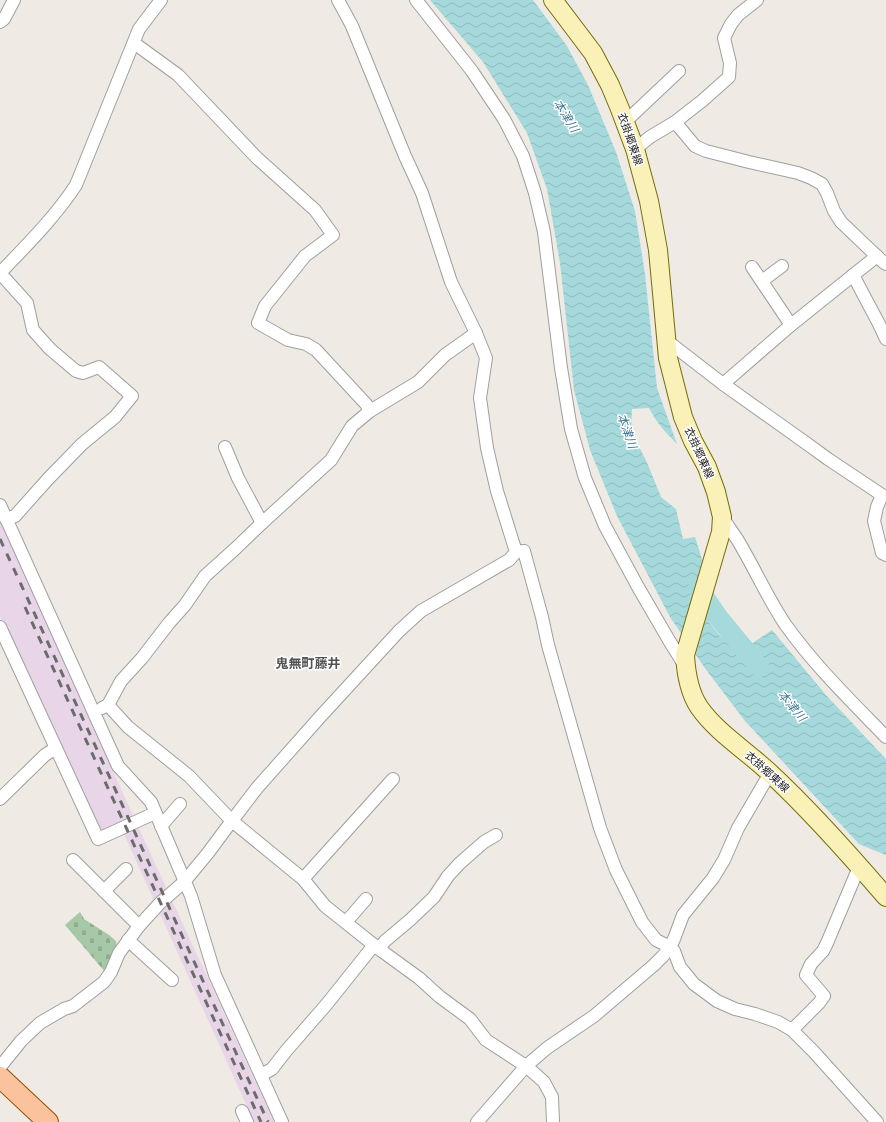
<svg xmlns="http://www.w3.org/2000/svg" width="886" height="1122" font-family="Rubik,'Noto Sans JP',sans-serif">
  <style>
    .industrial { fill: #e8d6e8 }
    .cemetery { fill: url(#cemetery-stones) }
    .water { fill: url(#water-waves) }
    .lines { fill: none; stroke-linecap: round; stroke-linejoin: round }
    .river { stroke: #a5d9dc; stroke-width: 20 }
    .minor-casing { stroke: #9f9f9f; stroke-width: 14 }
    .secondary-casing { stroke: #746d06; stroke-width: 20 }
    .primary-casing { stroke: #964c02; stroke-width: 22 }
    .minor { stroke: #fff; stroke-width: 12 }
    .secondary { stroke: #f9f1b8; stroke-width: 18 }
    .primary { stroke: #fbc39d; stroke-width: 20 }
    .rail { stroke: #6c6c6c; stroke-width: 3; stroke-dasharray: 8 8; stroke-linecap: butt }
    .labels { text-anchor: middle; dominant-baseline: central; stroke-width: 3; stroke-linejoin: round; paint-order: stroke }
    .street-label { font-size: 11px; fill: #1e1e1e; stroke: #fff }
    .water-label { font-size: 12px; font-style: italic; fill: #427a96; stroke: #fff }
    .quarter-label { font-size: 13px; font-weight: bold; fill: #515151; stroke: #fff }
  </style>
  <defs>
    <pattern id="cemetery-stones" width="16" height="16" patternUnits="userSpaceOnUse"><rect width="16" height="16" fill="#a6c8a6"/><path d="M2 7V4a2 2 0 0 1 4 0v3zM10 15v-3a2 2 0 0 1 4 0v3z" fill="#8eab8e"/></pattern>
    <pattern id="water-waves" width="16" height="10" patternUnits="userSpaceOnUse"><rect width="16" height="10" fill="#a5d9dc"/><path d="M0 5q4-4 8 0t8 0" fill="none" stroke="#8ebabc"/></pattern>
  </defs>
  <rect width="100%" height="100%" fill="#efeae4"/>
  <path class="industrial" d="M0,520L136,822L274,1122H254L119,823L103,830L95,825L0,616Z"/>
  <path class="cemetery" d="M80,912L84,919L109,935L116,941L117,947L106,973L65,925Z"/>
  <path class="water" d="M430,0H533L567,46L588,85L616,152L635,211L645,274L657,388L677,444C666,433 656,422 649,408L632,409L631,430L648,465L661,497L676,509L683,539L695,537L716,604L708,621L720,636L738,648L751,644L772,630L826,695L886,759V855L859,844L745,721L707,671L670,617L617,516L590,450L574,390L560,263L547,189L527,133L483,62Z"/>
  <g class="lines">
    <path class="river" d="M698,588L718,617L759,667"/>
    <defs>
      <g id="minor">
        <path d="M416,0L472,71L504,119L523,156L535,193L544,232L561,368L571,429L585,478L605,526L638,587L670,642L685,666"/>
        <path d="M0,22L4,19L14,0"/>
        <path d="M134,43L178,75L257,158L315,210L333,235L305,256L265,306L258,323L288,340L306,344L316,350L366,404L370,411"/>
        <path d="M625,122L679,71"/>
        <path d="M675,122L695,146L706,151L749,162L798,173L811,178L822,184L827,193L834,211L841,222L883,262L886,264"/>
        <path d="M635,149L650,137L675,122L702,101L729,77L730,63L724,38L731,24L738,15L757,0"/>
        <path d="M752,267L791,325"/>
        <path d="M853,275L879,324L886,339"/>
        <path d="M762,281L782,266"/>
        <path d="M666,340L723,384L806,443L828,459L882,495L877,507L874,521L882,553L886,555"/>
        <path d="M723,384L791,325L877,256"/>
        <path d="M225,447L238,478L262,523"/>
        <path d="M0,505L118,766L151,802L191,896L215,975L282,1122"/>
        <path d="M722,517C727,524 732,532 737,539C754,567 767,597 785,624C814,665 851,701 886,737"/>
        <path d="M6,519L15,516L48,479L82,444L115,417L132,396L99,367L83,373L76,371L50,349L33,330L27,303L0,273C27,245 55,217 76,185L139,29L161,0"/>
        <path d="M516,552L524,551L542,617L548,645L600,828L616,870L642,922L656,940L670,947L674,951L680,967L694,984L717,1001L735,1009L755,1014L778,1022L792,1030L814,1052L877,1122"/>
        <path d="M0,627L98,839L155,813"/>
        <path d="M108,705L128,727L189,776L232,821L303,879L325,906L379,949L419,978L440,997L470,1019L486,1040L526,1066L544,1082L552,1097L553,1122"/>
        <path d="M102,708L108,705L121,681L142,658L169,623L185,605L205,576L236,548L262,523L331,460L352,426L370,411L418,382L445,355L476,333"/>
        <path d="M0,799L45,755L56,748"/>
        <path d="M161,826L180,804"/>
        <path d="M73,860L139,926"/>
        <path d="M303,879L393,779"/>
        <path d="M104,891L126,869"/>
        <path d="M346,922L366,899"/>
        <path d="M128,940L172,980"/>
        <path d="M379,949L385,941L410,920L434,897L448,876L460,863L484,842L496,835"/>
        <path d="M792,1030L819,1003L824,996L806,975L811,964L823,951L827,943L859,867"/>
        <path d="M0,1067L21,1041L40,1023L64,1009L73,1006L104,982L111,972L119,953L139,926L160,903L184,882L208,853L228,826L257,788L320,717L399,631L421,611L509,560L516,552L497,491L487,448L480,398L486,358L476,333L451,282L422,193L405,156L352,26L338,0"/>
        <path d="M261,1075L272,1069L286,1051L326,1005L374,945"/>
        <path d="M242,1111L247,1122"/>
        <path d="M477,1122L526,1066L547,1048L594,1016L654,965L663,956L670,947L674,939L683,915L713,878L724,860L738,828L770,773"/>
      </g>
      <path id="secondary" d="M553,0L593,53L610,85L620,109L635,149L649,201L658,250L668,358L683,417L693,441L707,467L716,492L722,517L721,532L685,655C686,673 689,692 699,707C717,733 747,751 770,773C811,811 849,854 886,897"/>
      <path id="primary" d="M0,1077L48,1122"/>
    </defs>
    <use href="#minor" class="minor-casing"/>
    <use href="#secondary" class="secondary-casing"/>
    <use href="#primary" class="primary-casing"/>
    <use href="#minor" class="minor"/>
    <use href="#secondary" class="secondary"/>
    <use href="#primary" class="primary"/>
    <g class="rail">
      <path d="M0,539C90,733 178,928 268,1122"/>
      <path d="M25,607L261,1122"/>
    </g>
  </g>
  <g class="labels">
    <g class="street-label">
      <text transform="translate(630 139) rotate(71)">衣掛郷東線</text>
      <text transform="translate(699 453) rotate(66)">衣掛郷東線</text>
      <text transform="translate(767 772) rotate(42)">衣掛郷東線</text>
    </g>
    <g class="water-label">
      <text transform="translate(566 116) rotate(58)">本津川</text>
      <text transform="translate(627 431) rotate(71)">本津川</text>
      <text transform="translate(792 706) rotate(50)">本津川</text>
    </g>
    <g class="quarter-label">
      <text x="308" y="663">鬼無町藤井</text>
    </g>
  </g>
</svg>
